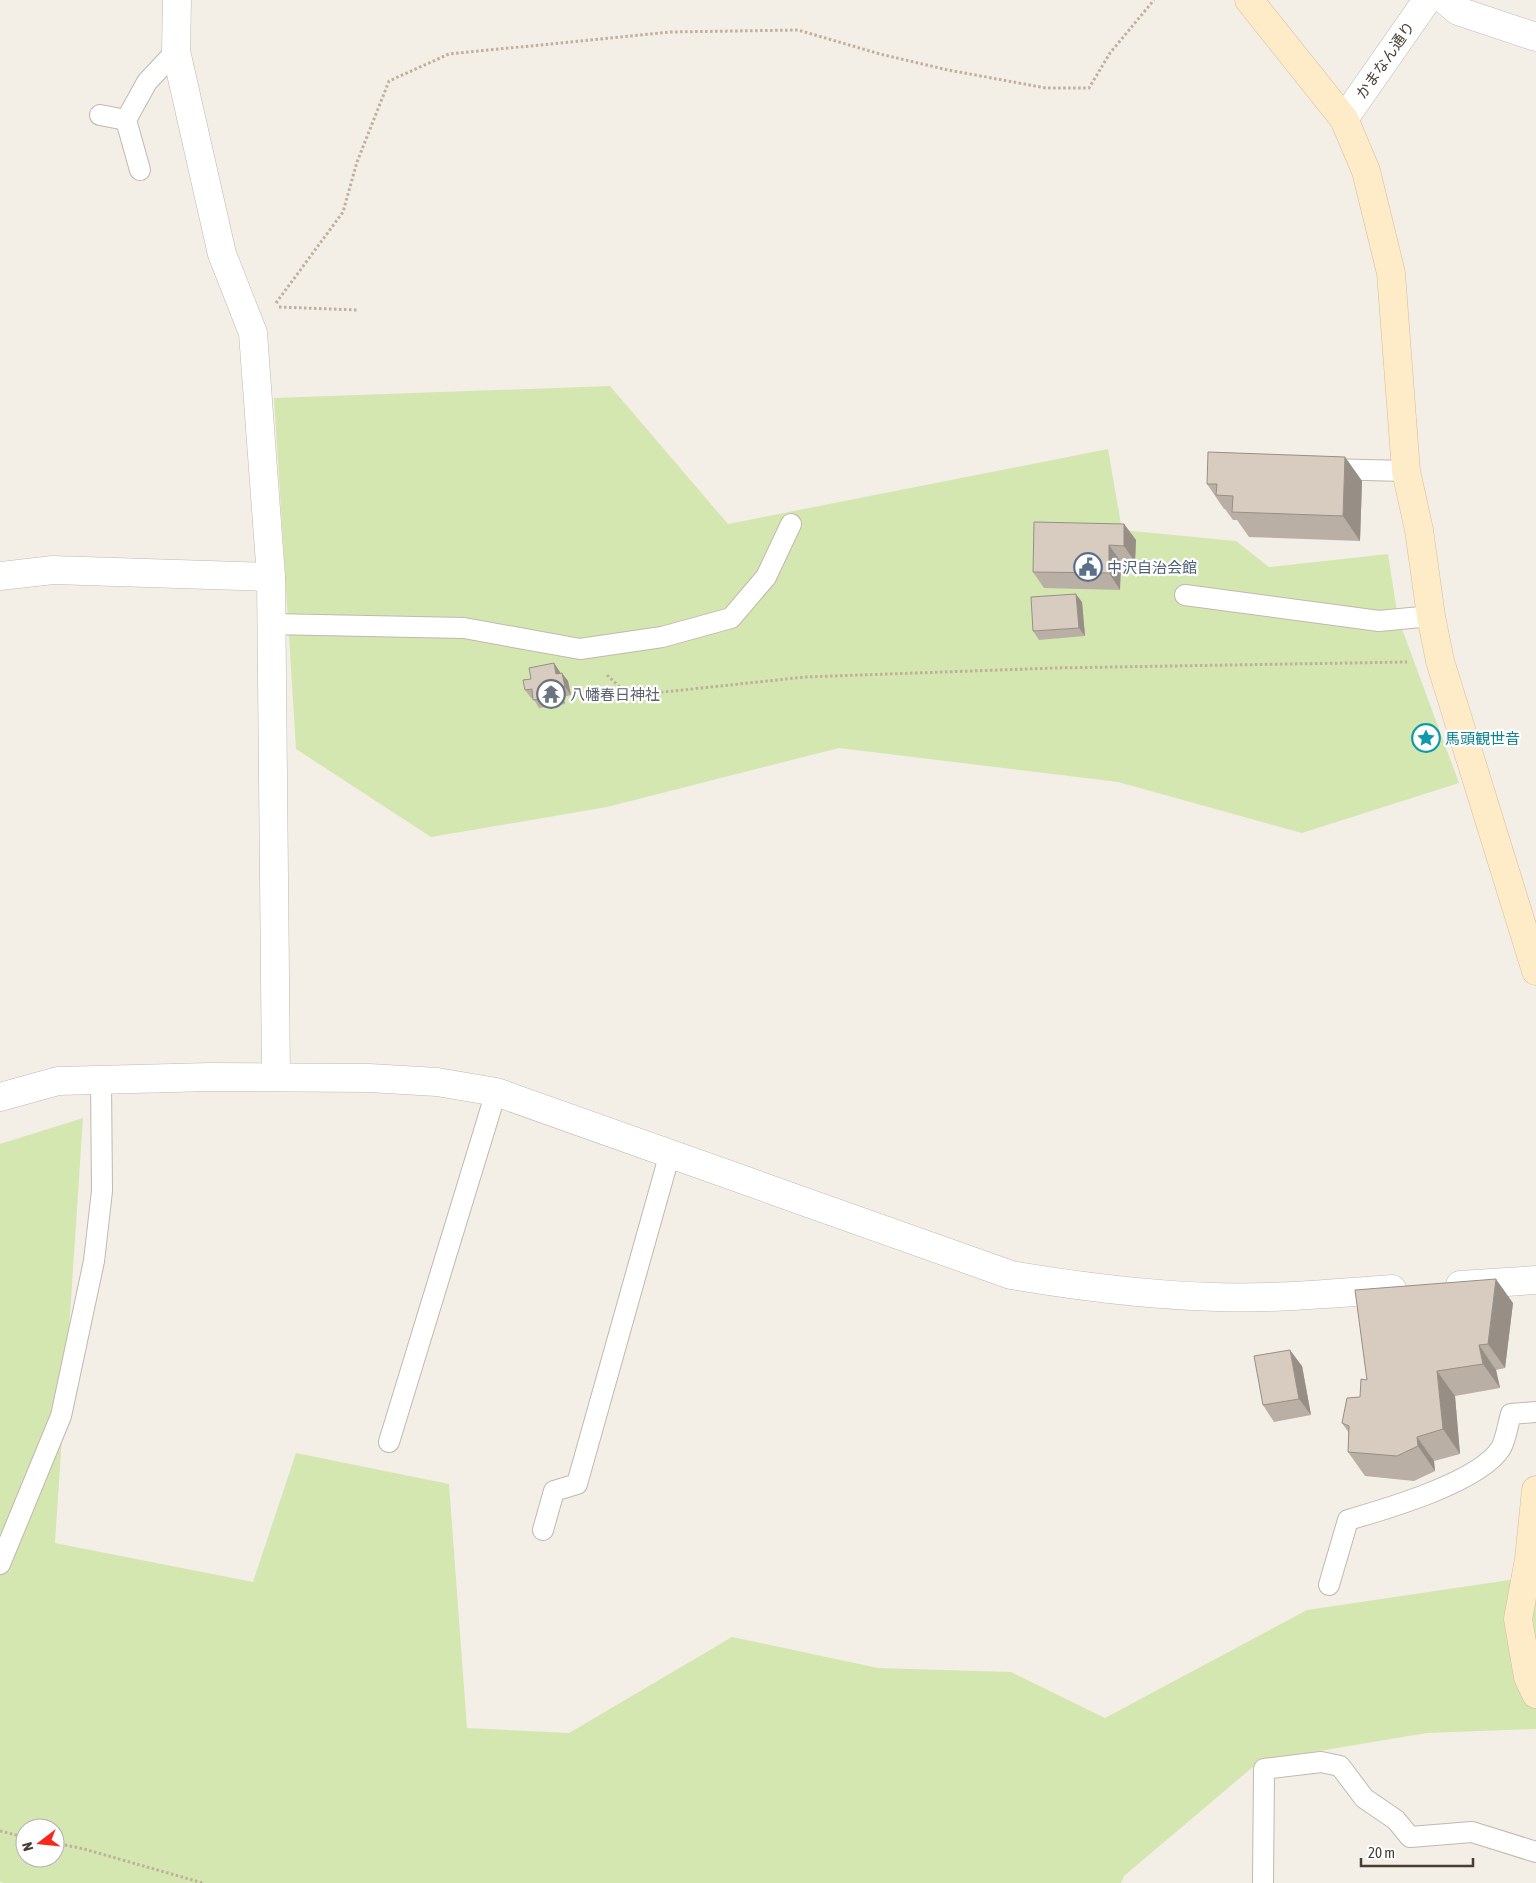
<svg xmlns="http://www.w3.org/2000/svg" width="1536" height="1883" font-family="'Asap Condensed','Noto Sans JP',sans-serif">
  <style>
    .green { fill: #d4e7b1; fill-rule: evenodd }
    .lines { fill: none; stroke-linecap: round; stroke-linejoin: round }
    .lane-casing { stroke: #c2b8ad; stroke-width: 22 }
    .street-casing { stroke: #c2b8ad; stroke-width: 29 }
    .secondary-casing { stroke: #d3be98; stroke-width: 29 }
    .path { stroke: #c0b09b; stroke-width: 3; stroke-dasharray: 2.5 2.5; stroke-linecap: butt }
    .lane { stroke: #fff; stroke-width: 20 }
    .street { stroke: #fff; stroke-width: 28 }
    .secondary { stroke: #feebc7; stroke-width: 28 }
    .wall { fill: #baafa5 }
    .shaded-wall { fill: #978f86 }
    .building { fill: #d8ccc0; stroke: #978f86 }
    .labels { text-anchor: middle; dominant-baseline: central; stroke-width: 4.5; stroke-linejoin: round; paint-order: stroke }
    .street-label { font-size: 15px; fill: #473f36; stroke: #fff }
    .service-label { font-size: 15px; fill: #4e5e75; stroke: #fff; text-anchor: start }
    .worship-label { font-size: 15px; fill: #5b616d; stroke: #fff; text-anchor: start }
    .culture-label { font-size: 15px; fill: #0d838f; stroke: #fff; text-anchor: start }
  </style>
  <rect width="100%" height="100%" fill="#f3efe7"/>
  <g class="green">
    <path d="M610,386L728,524L1108,449L1122,530L1236,541L1269,567L1388,554L1398,618L1459,783L1302,833L1118,782L839,748L607,807L431,837L296,749L274,398Z"/>
    <path d="M83,1118L55,1543L253,1582L296,1453L449,1484L467,1728L569,1733L732,1637L878,1668L1011,1672L1105,1718L1307,1610L1536,1576V1729L1427,1733L1260,1761L1124,1876L1121,1883H3L0,1882V1144ZM25,1828H55V1858H25Z"/>
  </g>
  <g class="lines">
    <defs>
      <g id="lane">
        <path d="M100,115L126,120"/>
        <path d="M140,170L126,120L147,82L176,51"/>
        <path d="M1326,469L1406,471"/>
        <path d="M1185,595L1379,621L1431,616"/>
        <path d="M271,624L464,628L580,649L662,637L731,618L766,577L791,524"/>
        <path d="M389,1442L496,1092"/>
        <path d="M543,1530L554,1491L577,1484L670,1153"/>
        <path d="M0,1564L61,1416L94,1261L102,1191L101,1080"/>
        <path d="M1329,1585L1348,1520C1386,1509 1480,1482 1501,1448C1506,1439 1508,1424 1511,1414L1536,1412"/>
        <path d="M1263,1883L1264,1769L1321,1762L1340,1766L1364,1798L1396,1820L1410,1837L1472,1832L1536,1852"/>
      </g>
      <g id="street">
        <path d="M177,0L176,51L222,254L253,333L271,577L276,1077"/>
        <path d="M1445,0L1458,11L1536,37"/>
        <path d="M1344,119L1427,0"/>
        <path d="M0,576L53,570L271,577"/>
        <path d="M0,1097L58,1081L210,1077L369,1078L437,1082L496,1092L1011,1275C1094,1289 1182,1300 1267,1297C1309,1296 1351,1292 1392,1289"/>
        <path d="M1460,1285L1536,1280"/>
      </g>
      <g id="secondary">
        <path d="M1249,0L1344,119L1366,171L1391,273L1406,471L1419,530L1431,616L1440,661L1536,971"/>
        <path d="M1536,1490L1529,1559L1518,1619L1528,1677L1536,1694"/>
      </g>
    </defs>
    <use href="#lane" class="lane-casing"/>
    <use href="#street" class="street-casing"/>
    <use href="#secondary" class="secondary-casing"/>
    <g class="path">
      <path d="M276,303L343,212L357,162L389,81L449,54L671,32L798,30L880,54L948,70L1046,88H1089L1110,53L1154,0"/>
      <path d="M279,307L357,310"/>
      <path d="M607,675L626,693"/>
      <path d="M591,692L645,694L805,677L1054,668L1407,662"/>
      <path d="M0,1831L25,1837"/>
      <path d="M55,1843L84,1849L203,1883"/>
    </g>
    <use href="#lane" class="lane"/>
    <use href="#street" class="street"/>
    <use href="#secondary" class="secondary"/>
  </g>
  <g class="wall">
    <path d="M1345,457L1362,481L1360,541L1249,537L1237,520H1233L1225,509H1224L1207,484Z"/>
    <path d="M1124,524L1136,540L1135,562H1121L1120,590L1044,588L1033,572Z"/>
    <path d="M1082,602L1085,636L1039,640L1033,631Z"/>
    <path d="M554,663L560,673L568,681L571,695L563,697L565,704L539,708L533,698H531L525,690L531,679Z"/>
    <path d="M1513,1303L1505,1368L1496,1370L1500,1388L1455,1396L1460,1454L1434,1461L1435,1471L1414,1481L1365,1476L1348,1452L1349,1433L1342,1423L1360,1397L1367,1380Z"/>
    <path d="M1302,1366L1311,1415L1274,1422L1263,1405Z"/>
  </g>
  <g class="shaded-wall">
    <path d="M1345,457L1362,481L1360,541L1343,516Z"/>
    <path d="M1124,524L1136,540L1135,562L1124,546Z"/>
    <path d="M1109,545L1121,562L1120,590L1109,573Z"/>
    <path d="M1076,594L1082,602L1085,636L1079,628Z"/>
    <path d="M554,663L560,672L562,683L556,674Z"/>
    <path d="M562,673L568,681L571,695L565,687Z"/>
    <path d="M557,689L563,697L565,704L559,696Z"/>
    <path d="M1496,1279L1513,1303L1505,1368L1488,1344Z"/>
    <path d="M1479,1345L1496,1370L1500,1388L1483,1364Z"/>
    <path d="M1290,1350L1302,1366L1311,1415L1299,1399Z"/>
    <path d="M1437,1371L1455,1396L1460,1454L1443,1429Z"/>
    <path d="M1417,1437L1434,1461L1435,1471L1418,1446Z"/>
  </g>
  <g class="building">
    <path d="M1208,452L1345,457L1343,516L1232,512L1233,496L1216,495L1217,484H1207Z"/>
    <path d="M1034,522L1124,524V546L1109,545V573L1033,572Z"/>
    <path d="M1076,594L1079,628L1033,631L1031,597Z"/>
    <path d="M554,663L556,674L562,673L565,687L557,689L559,696L533,700L532,689L525,690L523,680L531,679L529,668Z"/>
    <path d="M1496,1279L1488,1344L1479,1345L1483,1364L1437,1371L1443,1429L1417,1437L1418,1446L1397,1456L1348,1452L1349,1426L1342,1423L1347,1398L1360,1397L1361,1379L1367,1380L1355,1290Z"/>
    <path d="M1290,1350L1299,1399L1263,1405L1254,1356Z"/>
  </g>
  <defs>
    <symbol id="civic-ring" viewBox="-11 -11 22 22"><circle r="9.5" fill="#fff" stroke="#5c6f8a" stroke-width="1.5"/><path d="M-.6-6.5H3V-4.5H.6V-3L4-1V1h2V6H-6V1h2V-1L-.6-3ZM-1.2 2.5V6h2.4V2.5Z" fill="#5c6f8a"/></symbol>
    <symbol id="temple-ring" viewBox="-11 -11 22 22"><circle r="9.5" fill="#fff" stroke="#6b7280" stroke-width="1.5"/><path d="M0-6L5-2H3V0L6.5 2.5H4V6H1.5V3h-3V6H-4V2.5H-6.5L-3 0V-2H-5Z" fill="#6b7280"/></symbol>
    <symbol id="sight-ring" viewBox="-11 -11 22 22"><circle r="9.5" fill="#fff" stroke="#0f9aa8" stroke-width="1.5"/><path d="M0-6L1.8-2.2L6-1.7L2.9 1.2L3.7 5.4L0 3.3L-3.7 5.4L-2.9 1.2L-6-1.7L-1.8-2.2Z" fill="#0f9aa8"/></symbol>
  </defs>
  <g fill-rule="evenodd">
    <use href="#civic-ring" x="1072" y="551" width="32" height="32"/>
    <use href="#temple-ring" x="535" y="678" width="32" height="32"/>
    <use href="#sight-ring" x="1410" y="722" width="32" height="32"/>
  </g>
  <g class="labels">
    <g class="street-label">
      <text transform="translate(1385 60) rotate(-55)">かまなん通り</text>
    </g>
    <g class="service-label">
      <text x="1107" y="567">中沢自治会館</text>
    </g>
    <g class="worship-label">
      <text x="570" y="694">八幡春日神社</text>
    </g>
    <g class="culture-label">
      <text x="1445" y="738">馬頭観世音</text>
    </g>
  </g>
  <g transform="translate(40 1843) rotate(254)"><circle r="24" fill="#ffffff" stroke="#b5b2af"/>
  <path d="M0-4L9 19L0 12L-9 19Z" fill="#f7271b"/>
  <text y="-8" font-size="14" font-weight="bold" text-anchor="middle" fill="#473f36">N</text>
  </g>
  <path d="M1361 1858v8h112v-8" fill="none" stroke="#473f36" stroke-width="2.5"/>
  <text x="1368" y="1858" font-size="15" fill="#473f36" stroke="#ffffff" stroke-width="4" paint-order="stroke">20 m</text>
</svg>
